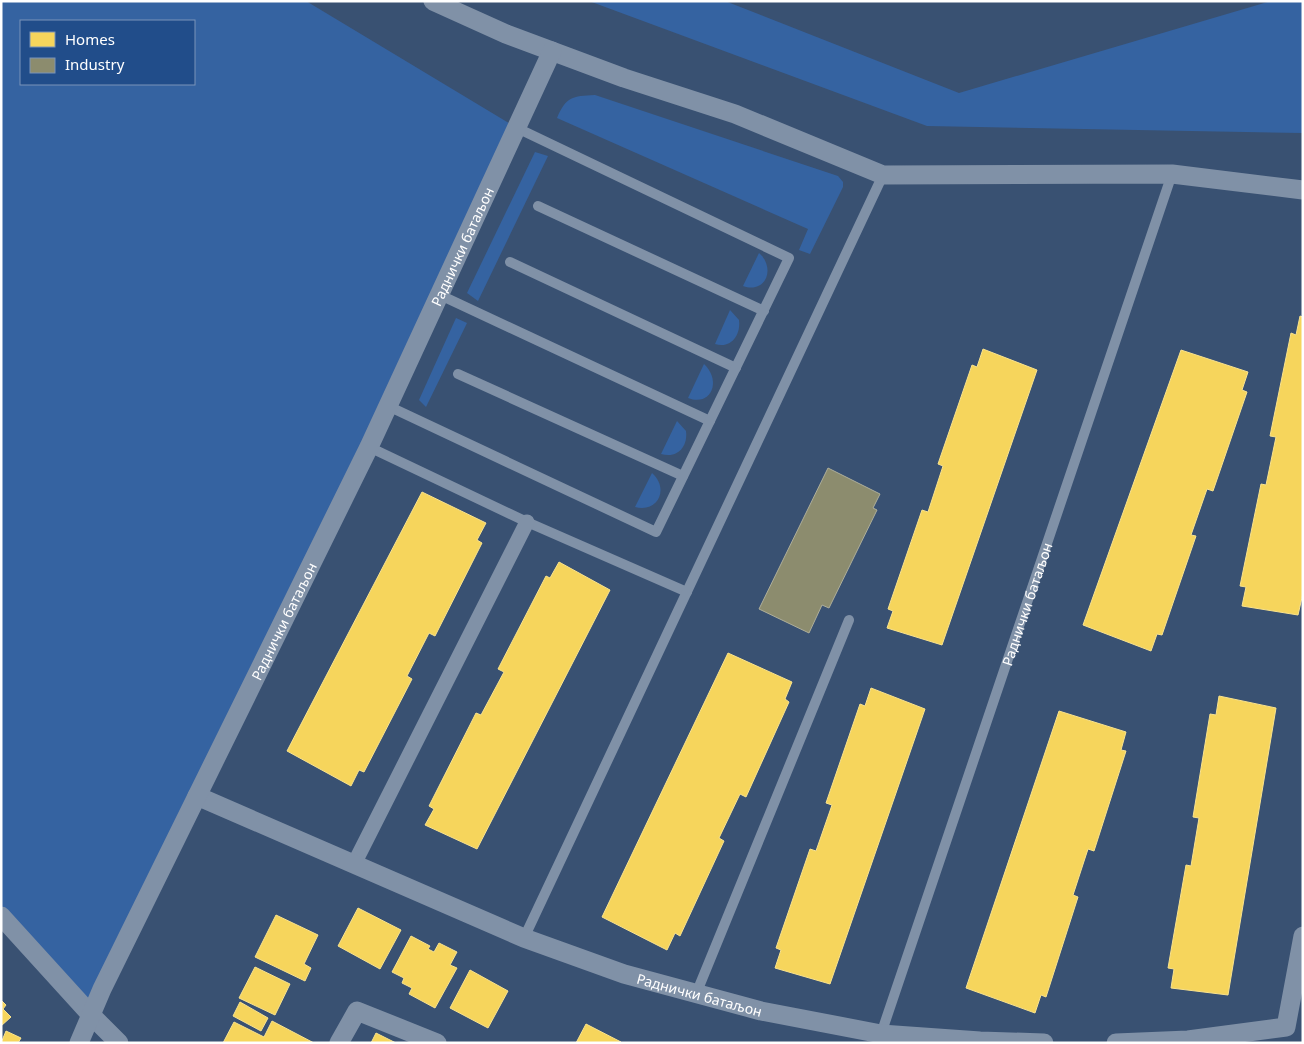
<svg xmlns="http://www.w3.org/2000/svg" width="1304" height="1044" font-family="'Noto Sans',sans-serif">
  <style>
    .green { fill: #3563a1; fill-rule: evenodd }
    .homes { fill: #f6d55c; stroke: #f9e28d }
    .industry { fill: #8c8c6e; stroke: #aeae9a }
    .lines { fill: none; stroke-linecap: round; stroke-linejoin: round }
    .service { stroke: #8091a7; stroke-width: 10 }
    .pedestrian { stroke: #8091a7; stroke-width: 15 }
    .minor { stroke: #8091a7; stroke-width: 19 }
    .labels { text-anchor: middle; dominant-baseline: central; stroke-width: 5; stroke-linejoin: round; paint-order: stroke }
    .street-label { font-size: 14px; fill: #fff; stroke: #214d8a }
  </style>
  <rect width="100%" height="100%" fill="#395172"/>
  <g class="green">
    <path d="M1,1H306L517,128L91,1015L1,914ZM21,21H194V84H21Z"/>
    <path d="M589,1H725L959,93L1271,1H1303V133L927,126Z"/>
    <path d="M595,95L838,176L843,182V187L810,254L799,250L808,229L557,118C566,97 572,96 595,95Z"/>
    <path d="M535,152L548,156L478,301L467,293Z"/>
    <path d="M759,253C776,268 766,294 743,286Z"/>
    <path d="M730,310L739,320C741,335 731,349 715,344Z"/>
    <path d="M456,318L467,323L426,407L419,400Z"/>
    <path d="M704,364C722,381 711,407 688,398Z"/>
    <path d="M677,421L686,431C688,446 678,459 661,454Z"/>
    <path d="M652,473C669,488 659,513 635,507Z"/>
  </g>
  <g class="homes">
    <path d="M1300,316L1303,317V593L1298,615L1242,606L1246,587L1240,586L1261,484L1266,485L1276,437L1270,436L1291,333L1296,335Z"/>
    <path d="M983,349L1037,370L942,645L887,628L893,611L888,609L922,510L928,512L943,466L938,464L972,365L977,367Z"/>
    <path d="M1181,350L1248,372L1242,390L1247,392L1213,491L1207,489L1191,535L1196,536L1162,635L1157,634L1151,651L1083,625Z"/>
    <path d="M422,492L486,523L477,540L482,543L435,636L429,633L407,676L412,679L364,772L359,770L351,786L287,751Z"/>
    <path d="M559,562L610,590L477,849L425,825L434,809L429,806L476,713L481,715L504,672L498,669L546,576L550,578Z"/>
    <path d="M728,653L792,682L785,699L789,702L746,797L740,794L719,838L724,841L680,936L675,933L667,950L602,917Z"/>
    <path d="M871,688L925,709L830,984L775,968L781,950L776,948L810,849L816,851L832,805L826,803L860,704L865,706Z"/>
    <path d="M1219,696L1276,708L1228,995L1171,988L1174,969L1168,968L1186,865L1191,866L1199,818L1193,817L1210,714L1216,715Z"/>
    <path d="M1059,711L1126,732L1121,750L1126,751L1094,851L1088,849L1073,895L1078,897L1046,997L1041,995L1035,1013L966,988Z"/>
    <path d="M358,908L401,930L380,969L338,946Z"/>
    <path d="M276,915L318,935L304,964L311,968L305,981L255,957Z"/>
    <path d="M411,936L430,946L428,949L434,952L439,943L457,952L450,965L457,968L435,1008L409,994L412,988L402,983L404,978L392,972Z"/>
    <path d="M255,967L290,984L275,1015L239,998Z"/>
    <path d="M470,970L508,991L488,1028L450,1008Z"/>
    <path d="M1,1000L6,1005L3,1009L11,1017L1,1026Z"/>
    <path d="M240,1002L268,1018L261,1031L233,1016Z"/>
    <path d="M272,1021L314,1043H223L234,1022L264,1037Z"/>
    <path d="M586,1024L621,1042V1043H576Z"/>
    <path d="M6,1031L21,1038L18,1043H1Z"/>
    <path d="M376,1033L396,1043H371Z"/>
  </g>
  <path class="industry" d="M828,468L880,494L873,508L877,510L829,608L822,605L809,633L759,609Z"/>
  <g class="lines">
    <g class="service">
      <path d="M538,206L764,311"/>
      <path d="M510,262L736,368"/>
      <path d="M440,295L710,421"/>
      <path d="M458,374L683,476"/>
      <path d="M388,406L656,532L789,258L517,128"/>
      <path d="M369,447L527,522L687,592"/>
      <path d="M524,938L883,175"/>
      <path d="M696,994L849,620"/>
      <path id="s1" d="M881,1034L1172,174"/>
    </g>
    <path class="pedestrian" d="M354,864L527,522"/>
    <g class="minor">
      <path d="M433,1L506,34L624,78L735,114L883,175L1172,174L1303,190"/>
      <path id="s2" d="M197,796L524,938L624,974L761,1011L881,1034L980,1041L1044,1043"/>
      <path d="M1,916L91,1015L119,1043"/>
      <path id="s3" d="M79,1043L102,989L369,447L552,51"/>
      <path d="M339,1043L357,1011L437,1043"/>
      <path d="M1116,1043L1188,1040L1286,1027L1303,936"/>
    </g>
  </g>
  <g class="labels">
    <g class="street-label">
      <text stroke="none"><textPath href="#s3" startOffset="884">Раднички батаљон</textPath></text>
      <text stroke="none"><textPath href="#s1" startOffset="454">Раднички батаљон</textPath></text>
      <text stroke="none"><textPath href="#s3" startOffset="469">Раднички батаљон</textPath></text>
      <text stroke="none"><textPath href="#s2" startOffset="541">Раднички батаљон</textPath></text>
    </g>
  </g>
  <rect width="1304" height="1044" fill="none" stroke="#ffffff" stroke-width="5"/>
  <rect x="20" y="20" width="175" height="65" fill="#214d8a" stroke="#7a94b9"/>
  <rect x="30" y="32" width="25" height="15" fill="#f6d55c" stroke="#7a94b9"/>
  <text x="65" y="45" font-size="15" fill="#ffffff">Homes</text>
  <rect x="30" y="58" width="25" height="15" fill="#8c8c6e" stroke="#7a94b9"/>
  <text x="65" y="70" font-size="15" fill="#ffffff">Industry</text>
</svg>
